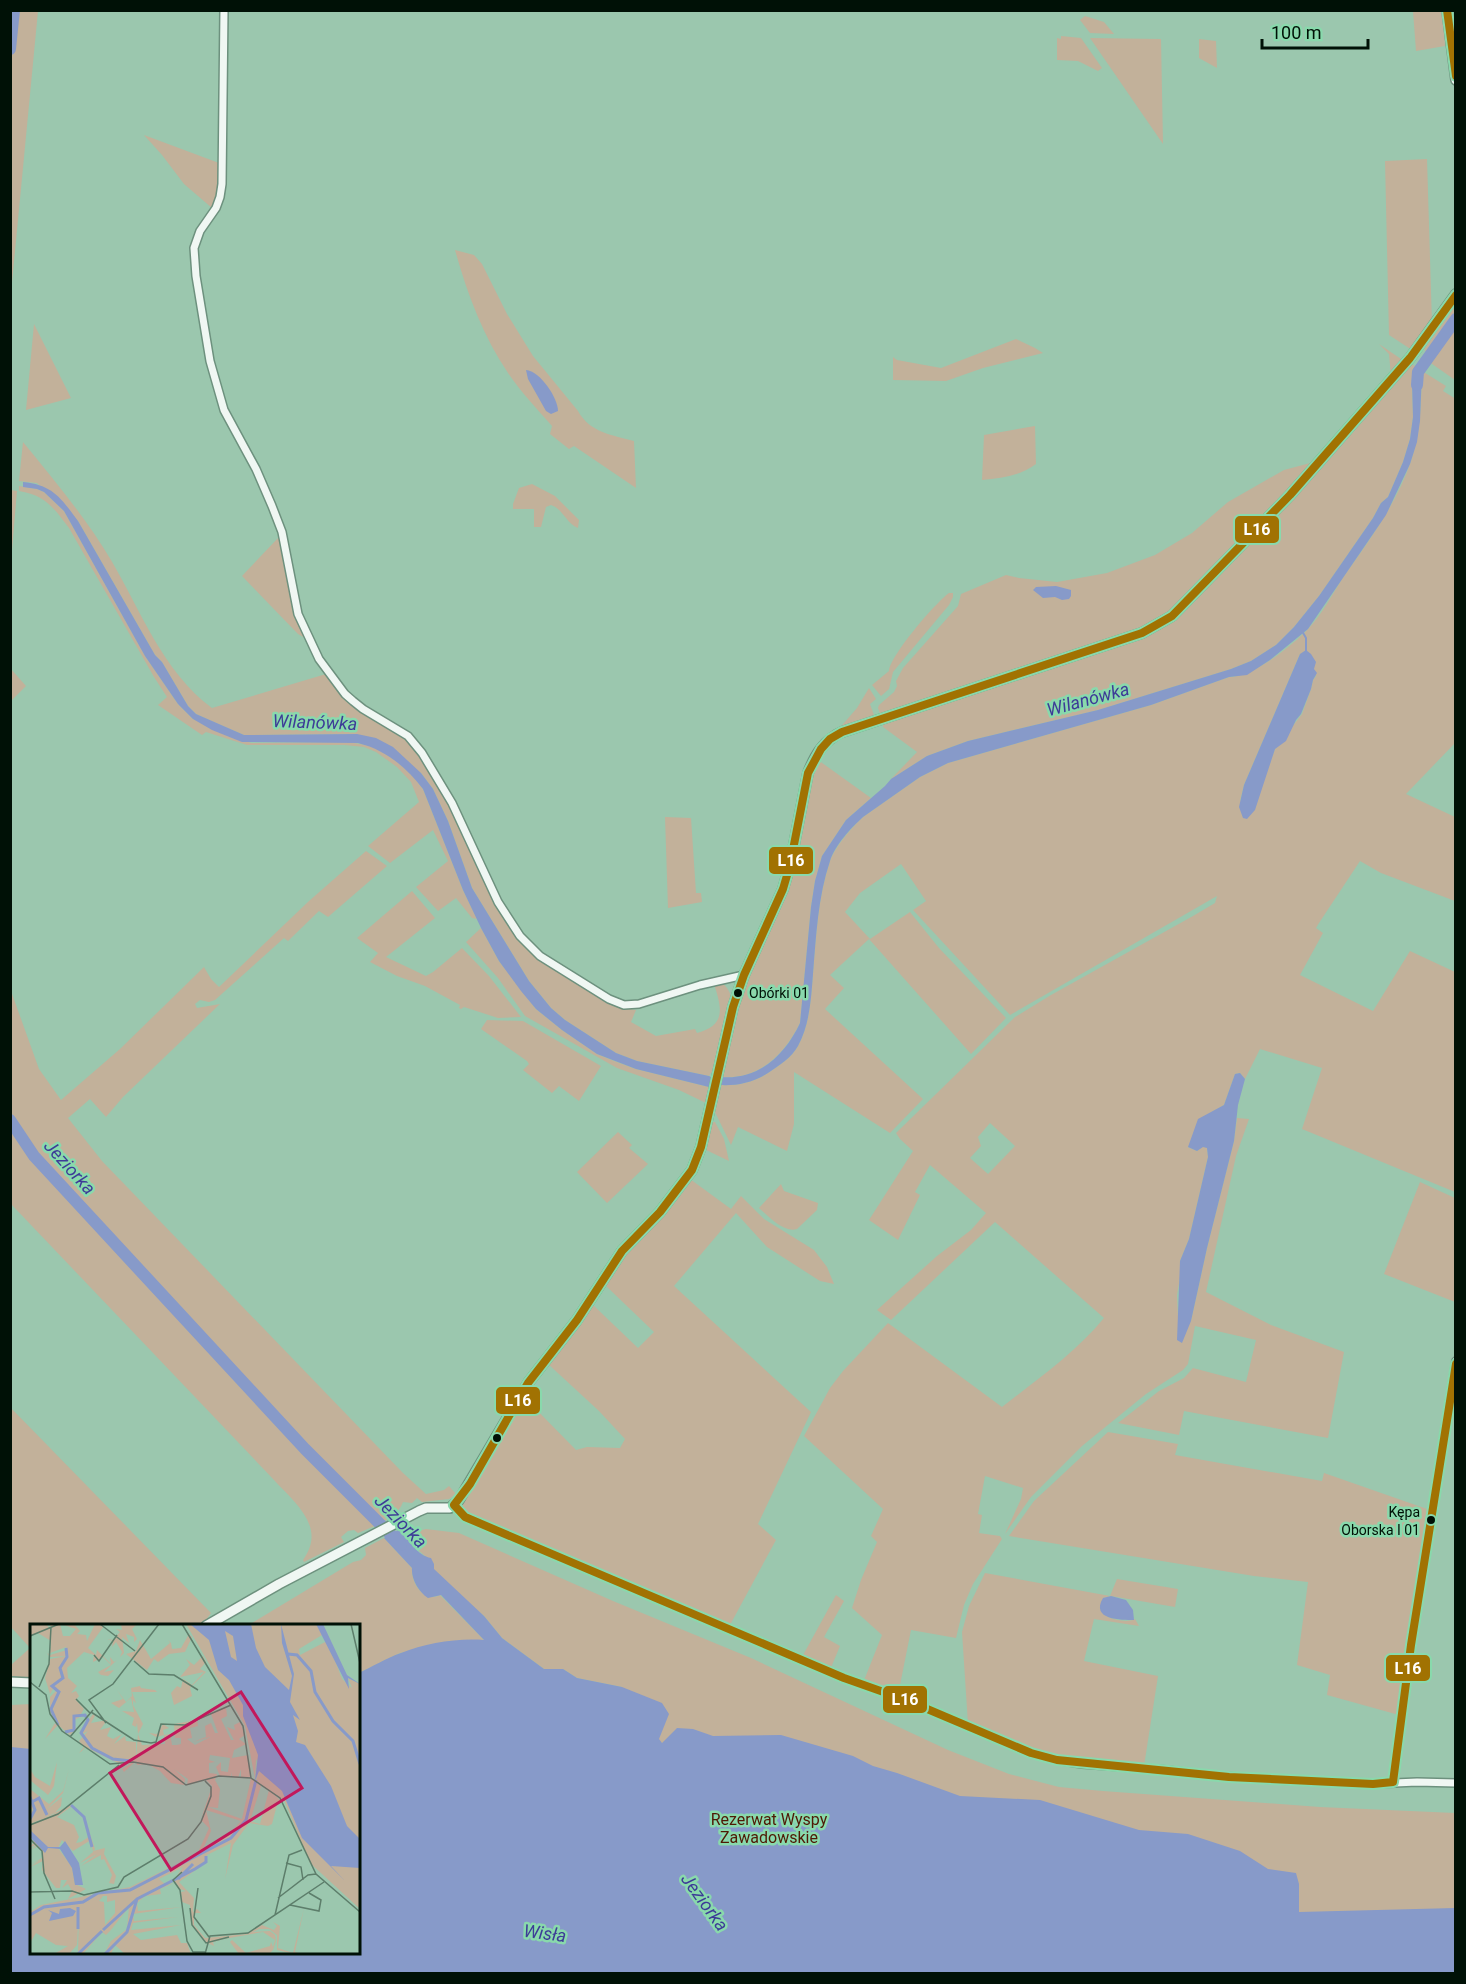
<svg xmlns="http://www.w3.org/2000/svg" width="1466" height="1984" font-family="Roboto,sans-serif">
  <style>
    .green { fill: #c2b19a; fill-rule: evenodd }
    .water { fill: #879ac9 }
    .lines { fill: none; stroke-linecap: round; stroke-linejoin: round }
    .stream { stroke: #879ac9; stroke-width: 2 }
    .river { stroke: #879ac9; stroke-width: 12 }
    .street-casing { stroke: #6d917e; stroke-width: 10 }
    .secondary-casing { stroke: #6d917e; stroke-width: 12 }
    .street { stroke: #f0f7f3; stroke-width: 7 }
    .secondary { stroke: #f0f7f3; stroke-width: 9 }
    .bus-1-casing { stroke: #89d9ac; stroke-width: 12 }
    .bus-1 { stroke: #a17202; stroke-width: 8 }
    .bus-dot { fill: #001106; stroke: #89d9ac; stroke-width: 2 }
    .labels { text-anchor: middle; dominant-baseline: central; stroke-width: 5; stroke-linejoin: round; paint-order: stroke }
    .bus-label { font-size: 14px; fill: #001106; stroke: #89d9ac; text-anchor: start }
    .park-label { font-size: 16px; fill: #4f1804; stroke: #89d9ac }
    .water-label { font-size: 18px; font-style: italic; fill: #3d3b97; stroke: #89d9ac }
    .inset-river { fill: none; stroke: #879ac9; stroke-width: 3 }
    .inset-road { fill: none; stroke: #5d7e6b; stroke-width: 1.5 }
    .view { fill: #c2185b; fill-opacity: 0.15; stroke: #c2185b; stroke-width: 3 }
    .inset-edge { fill: none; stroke: #001106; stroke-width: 3 }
    .line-badge { stroke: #89d9ac; stroke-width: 2 }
    .badge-label { font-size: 16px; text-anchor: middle; font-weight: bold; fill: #fff }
  </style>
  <rect width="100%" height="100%" fill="#9bc7ae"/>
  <g class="green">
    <path d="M11,10L38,11L11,293L10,11Z"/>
    <path d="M1413,11H1442L1445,46L1416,51Z"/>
    <path d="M1085,16L1104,22L1114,34L1090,33L1080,20Z"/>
    <path d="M1061,36L1081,38L1102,68L1098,71L1078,61L1057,60V38L1061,39Z"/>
    <path d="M1090,38L1161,39L1163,144Z"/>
    <path d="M1199,39L1216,41L1217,68L1199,58Z"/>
    <path d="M144,135L219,163C219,179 219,193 212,208L184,184L162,155Z"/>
    <path d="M1427,159L1432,324L1412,350L1389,335L1385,161Z"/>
    <path d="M455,250L474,255L482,264L507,314L533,356L578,411C590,433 613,435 634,441L636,488L574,446L569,449L550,434L552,426C537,409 521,392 508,373C483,336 467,293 455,250Z"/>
    <path d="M1455,301V380L1425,359L1428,354L1424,349Z"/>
    <path d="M34,324L71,398L26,410Z"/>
    <path d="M1016,339L1035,348L1043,353L983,368L946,381L893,380V357L897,360L941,368Z"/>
    <path d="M1379,344L1404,361L1391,376L1389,354Z"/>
    <path d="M1410,363L1418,368L1412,383L1413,417L1410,439L1403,462L1388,497L1381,503L1373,518L1319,596L1294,627L1276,645L1251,661L1231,669L1098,710L968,741L927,756L891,779L917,752L883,727V722L1139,638L1165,627L1176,619L1321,469Z"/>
    <path d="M1422,371L1446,386L1443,391L1456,399L1455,743L1406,794L1455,817V901L1381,873L1360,861L1319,923L1316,928L1323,933L1300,975L1373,1011L1410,951L1455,972V1192L1302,1129L1322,1068L1260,1049L1245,1079L1240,1073L1235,1074L1224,1105L1212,1112L1188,1147L1197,1151L1203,1146L1207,1148L1208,1157L1189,1239L1180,1261V1278L1177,1295L1178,1317L1191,1321L1207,1248L1234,1141L1237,1118L1249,1119L1236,1156L1206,1292L1271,1325L1344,1352L1328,1438L1184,1411L1179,1435L1118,1423L1159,1391L1184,1378L1193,1368L1246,1382L1256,1340L1195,1326L1188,1364L1183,1370L1146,1394L1082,1446L1031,1497L1005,1534L1021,1499L1023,1488L985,1476L978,1514L982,1515L979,1533L1000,1536L1002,1539L973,1584L964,1605L956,1638L911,1630L898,1695L863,1683L882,1635L852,1608L861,1580L877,1542L871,1536L883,1509L804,1436L830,1388L843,1371L888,1323L1002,1407C1039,1378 1074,1354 1104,1318L995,1222L891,1320L877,1310L937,1256L971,1230L986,1213L930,1165L915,1192L920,1195L898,1240L869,1220L913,1151L900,1139L896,1133L1015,1017L1051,995L1193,916L1215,903L1217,896L1010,1015L913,910L926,901L901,864L860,893L845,912L870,939L910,912L939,948L1006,1018L971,1054L869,939L830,975L844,988L825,1009L923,1099L890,1133L794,1072V1124L787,1151L738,1127L731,1145L714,1110L720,1085C737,1086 754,1082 768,1073C780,1065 791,1058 798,1046C810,1024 811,998 813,974C816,937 818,896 830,861C835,847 852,827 863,817L920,777L948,763L1151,705L1229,677C1253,677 1292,646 1309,628C1322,614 1332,595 1342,579C1368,542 1396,505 1411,461C1421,432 1421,402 1422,371ZM1300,654L1316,676L1313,680L1311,689L1302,714L1275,749L1266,774L1240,801L1244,785ZM990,1123L1015,1146L988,1174L970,1158L981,1146L978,1137Z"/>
    <path d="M1035,426L1036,464C1020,476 1002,478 982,480L984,435Z"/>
    <path d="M23,442C54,480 86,518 111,560C141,611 163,672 212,708L326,674L341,695L355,708L407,739L418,753L451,807L497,906L529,949L541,960L609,1002L622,1008L636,1010L631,1022L656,1036L695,1029L697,1033C726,1025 722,1009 714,984L721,982C727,987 731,992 731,1000L715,1070L711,1073L709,1076L637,1061L616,1053L565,1020L551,1008L529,981L472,888L448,821L433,789L421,773L357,734L244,735L216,723L196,714L188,706L162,662L155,655L78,521L37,483L19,481Z"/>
    <path d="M1314,462L1313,466L1173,611L1154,623L881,716L878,708L879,705L894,692L897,686L896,681L903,668L958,606L961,594L1006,575L1019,578L1057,582L1107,573L1155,555L1192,533L1228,502L1284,470Z"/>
    <path d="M532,484L555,496L579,520L578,528C566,523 563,509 551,505L546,507L541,527H534V509H513V504L519,488Z"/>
    <path d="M19,486L37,489L44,492L64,511L145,656L178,704L193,719L251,743L348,742L372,746L397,761L413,776L423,789L463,890L477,919L472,918L456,898L438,911L416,887L448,861L433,830L390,863L368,846L419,802L411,782L397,767L376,752L364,747L345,745H247L206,732L202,735L158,705L167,697L154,677L69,528C54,508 45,495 19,491Z"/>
    <path d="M11,490L17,491L11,562L10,490Z"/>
    <path d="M279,537L289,589L305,638L298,634L242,576Z"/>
    <path d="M949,593H953V597L949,605L893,672L889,689L881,696L872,685L889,671C890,656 935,603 949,593Z"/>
    <path d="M11,669L26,686L11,701Z"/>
    <path d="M869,688L876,699L870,704L875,718L837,731L857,708Z"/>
    <path d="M818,760L871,798L846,820L822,856L815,881L811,907L800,1023C784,1055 759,1080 721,1077L741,994L782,900L812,773Z"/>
    <path d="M665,817L691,818L696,893H701L702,902L668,908Z"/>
    <path d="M366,851L387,866L328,917L319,911L288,941L284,938L215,1000L209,1002L200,1000L195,1004L197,1008L220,1004L123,1097L106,1117L90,1099L68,1118L102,1161L403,1473L426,1494L444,1490L449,1486L456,1494L449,1499L422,1502L417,1498L412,1503L403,1502C397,1519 374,1526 358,1533L354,1530L348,1531L341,1537L344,1542L304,1562L303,1560C327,1527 295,1503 274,1480L11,1204V991L39,1069L61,1100L120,1049L204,967L211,979L219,987L309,901Z"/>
    <path d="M412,891L435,918L386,957L426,976L433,972L462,948L489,976L521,1017L498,1018L464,1007L461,1009L459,1008L460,1005L425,986L397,976L370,962L378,953L357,938Z"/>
    <path d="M481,928L499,961L536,1009L562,1030L597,1054L614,1061L636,1069L709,1087L711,1089L706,1103L679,1090L617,1068L525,1016L498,978L466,942Z"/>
    <path d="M487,1020L523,1021L601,1066L579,1101L559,1086L552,1093L523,1070L529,1064L527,1061L481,1029Z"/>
    <path d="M710,1122H715L724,1139L729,1161L704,1149Z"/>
    <path d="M618,1132L632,1145L629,1148L648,1164L607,1203L577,1172Z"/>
    <path d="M690,1179L731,1209L741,1196L764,1219L814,1250L827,1267L834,1284L820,1281L767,1247L736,1213L674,1286L811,1412L758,1524L776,1540L730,1625L468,1513L463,1508V1503L483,1471L524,1397L576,1450L587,1447L620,1448L625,1439L599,1411L547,1363L592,1304L638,1348L654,1332L605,1285L631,1246Z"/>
    <path d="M1420,1182L1455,1198V1302L1384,1274Z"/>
    <path d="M781,1184L784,1191L818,1203L817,1210L797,1229C784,1233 769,1217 759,1208Z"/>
    <path d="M10,1407L211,1613L206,1620L196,1626H32L31,1678L11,1676V1665L30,1648L11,1627Z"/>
    <path d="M1108,1432L1178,1444L1175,1455L1322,1481L1324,1473L1427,1509L1399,1715L1327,1695L1330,1675L1297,1665L1308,1582L1254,1576L1009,1536L1034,1501Z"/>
    <path d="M409,1525L418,1531L426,1529L459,1533L613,1601L751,1658L948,1750L1009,1774L1059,1787L1103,1791L1320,1807L1455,1813V1973L11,1974V1705L31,1704L32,1952H358L622,1687L577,1678L563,1669H544L502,1638L484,1616L456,1592L433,1569L434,1564L406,1539Z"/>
    <path d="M384,1538L412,1568C411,1583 424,1603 440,1595L485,1641L400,1653L359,1673L358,1626H247L353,1562L361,1560L366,1555L365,1548Z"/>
    <path d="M985,1573L1110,1596L1117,1579L1178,1589L1175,1607L1111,1596L1103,1598L1108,1617C1116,1620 1127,1623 1135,1619L1139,1626L1094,1619L1084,1661L1158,1676L1144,1766L1086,1761L1051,1756L968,1724L962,1632L969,1606Z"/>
    <path d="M836,1595L844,1601L824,1637L840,1646L830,1670L802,1657Z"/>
  </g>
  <g class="water">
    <path d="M1418,368L1422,371L1420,421L1417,442L1410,464L1386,515L1308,629L1270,660L1247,675L1229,677L1151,705L948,763L920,777L863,817C851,828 835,845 830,861C818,896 816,937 813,974C811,998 810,1024 798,1046C791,1058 780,1065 768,1073C754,1082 737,1086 720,1085L721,1077C759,1080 785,1055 800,1023L811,907L815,881L822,856L846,820L885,786L891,779L927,756L968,741L1098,710L1231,669L1251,661L1276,645L1294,627L1319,596L1373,518L1381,503L1388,497L1403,462L1410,439L1413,417L1412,383Z"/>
    <path d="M526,370C540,371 558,398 558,411L551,414L546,411L528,379Z"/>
    <path d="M23,482C53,485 61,498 78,521L155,655L162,662L188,706L196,714L244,735L357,734L376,738L393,747L421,773L433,789L448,821L472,888L529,981L551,1008L565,1020L616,1053L637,1061L709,1076L711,1077L709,1087L636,1069L597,1054L562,1030L536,1009L521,991L499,961L481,928L463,890L423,789C406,767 386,750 358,743L242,742L212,730L193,719L178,704L145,656L64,511L44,492L37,489L23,487Z"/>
    <path d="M1056,586L1071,590V596L1069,599L1062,600L1055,597L1043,598L1033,590L1036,587Z"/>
    <path d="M1306,650L1311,654L1316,662L1314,669L1317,673L1313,680L1311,689L1301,714L1296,720L1286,741L1275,749L1255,810L1247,819L1243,818L1239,807L1244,785L1300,654Z"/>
    <path d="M1240,1073L1245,1079L1238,1105L1234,1141L1207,1248L1191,1321L1182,1343L1177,1340L1180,1261L1189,1239L1208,1157L1207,1148L1203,1147L1197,1151L1188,1147L1198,1119L1224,1105L1235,1074Z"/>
    <path d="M400,1529C407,1539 418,1556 431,1558L434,1564V1569L484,1616L502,1638L544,1669H563L577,1678L622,1687L662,1703L669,1714L659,1739L662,1743L677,1728L693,1729L713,1736L781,1735L853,1756L873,1766L897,1773L960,1796L1040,1800L1139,1830L1188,1834L1240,1851L1268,1869L1296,1873L1299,1884V1912L1455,1908V1973H11V1747L31,1749L32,1952H358L359,1673C372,1667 386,1658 401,1653C426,1643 457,1638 484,1640L441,1595L428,1598C419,1592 411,1579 412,1568L384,1538Z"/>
    <path d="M1111,1596L1126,1600L1133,1610L1134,1620C1121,1620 1090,1620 1103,1598Z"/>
  </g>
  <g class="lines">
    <path class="stream" d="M1302,631L1306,638V651"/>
    <g class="river">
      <path d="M10,49L14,10"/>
      <path d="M1417,385L1418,372L1456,319"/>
      <path d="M10,1120L34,1156L305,1449L401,1545"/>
    </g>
    <defs>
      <g id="street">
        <path d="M224,10L222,184L220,197L216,208L200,231L194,248L196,276L210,361L224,410L256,469L272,506L282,532L298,614L319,659L345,694L353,701L363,709L408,736L422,753L452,803L498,902L520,936L540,956L609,999L624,1005L639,1004L700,985L744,975"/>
        <path d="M454,1505L465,1517L844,1678L906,1700L1031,1753L1057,1760L1082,1764L1166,1770L1207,1775L1281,1780L1373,1784L1417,1782L1456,1783"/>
        <path d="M1393,1782L1411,1645L1456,1361"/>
      </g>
      <g id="secondary">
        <path d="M1447,10L1456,80"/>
        <path d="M206,1626L279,1584L419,1511L426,1508H450L459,1500L528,1383L577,1320L622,1251L660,1212L692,1170L701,1147L733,1007L744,975L783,889L790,865L808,773C815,755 824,740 842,732L1142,633L1172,616L1290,495L1410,358L1456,294"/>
        <path d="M10,1682L32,1683"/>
      </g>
    </defs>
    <use href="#street" class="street-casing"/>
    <use href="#secondary" class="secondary-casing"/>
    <use href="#street" class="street"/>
    <use href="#secondary" class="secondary"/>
    <defs>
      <g id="bus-1">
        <path d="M1447,10L1456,76"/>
        <path d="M1456,295L1410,358L1290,495L1172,616L1142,633L842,732L830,739L821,749L808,773L790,865L783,889L744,975L733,1007L701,1147L692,1170L660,1212L622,1251L577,1320L528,1383L470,1484L454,1505L465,1517L844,1678L906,1700L1031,1753L1057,1760L1229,1777L1373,1784L1393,1782L1411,1645L1456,1364"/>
      </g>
    </defs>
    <use href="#bus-1" class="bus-1-casing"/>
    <use href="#bus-1" class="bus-1"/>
  </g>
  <g class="bus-dot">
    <circle cx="738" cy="993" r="5"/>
    <circle cx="497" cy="1438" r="5"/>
    <circle cx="1431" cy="1520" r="5"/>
  </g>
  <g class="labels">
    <g class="bus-label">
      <text x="749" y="993">Obórki 01</text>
      <text x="1420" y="1512" text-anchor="end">Kępa<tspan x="1420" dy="18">Oborska I 01</tspan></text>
    </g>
    <g class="park-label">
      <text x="769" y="1819">Rezerwat Wyspy<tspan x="769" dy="18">Zawadowskie</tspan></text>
    </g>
    <g class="water-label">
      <text transform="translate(1088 699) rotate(-15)">Wilanówka</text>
      <text transform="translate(315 722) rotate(2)">Wilanówka</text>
      <text transform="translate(70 1167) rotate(48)">Jeziorka</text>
      <text transform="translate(401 1521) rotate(46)">Jeziorka</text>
      <text transform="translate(705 1902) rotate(54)">Jeziorka</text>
      <text transform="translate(545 1933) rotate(7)">Wisła</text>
    </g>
  </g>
  <g transform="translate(30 1624)">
    <rect width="330" height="330" fill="#9bc7ae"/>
    <path d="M0,0H16L22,7L20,0H30L33,12H40L46,5L31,0H44L50,7L47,10L56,11L57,17L65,0L74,2L58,24L66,31L67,26L81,40L80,33L84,38L87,36L74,48L84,46L78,52L71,51L68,48L81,41L73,33L63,38L64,31L54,28L37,44L38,54L47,62L41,69L46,67L49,72L46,76L54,85L51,90L57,92L58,97L63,90L65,92L61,99L77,96L70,106L81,103L77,112L83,115L92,110L84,120L95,112L96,117L106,118V135L108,110L112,121L135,120L134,111L126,113L119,109L127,110L133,100L139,104L133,106L134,111L140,110L142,121H147L151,120V114H145L144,100L167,96L168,102L160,104L162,114L157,115L165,121L180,113L163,118L176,113L175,102L181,99L185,109H188L181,90L196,83L197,92L191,95L201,116H204L197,103L205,106L204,101L210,98L215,111L209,115L216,120L204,126L202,134L218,131L221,153L211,154V145L208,154L202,153V148L201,153L190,152L186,143L191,138V147L198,148L200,134L180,131L179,136L185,138L179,139V149L187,150L185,156L190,165L188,184L178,183L212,195L221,154L231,162L220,197L230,200L239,166L251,177H248L242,200L238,202L219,199L203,221L195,255L201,219L177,231L174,240L149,258L164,274L163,288L167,285L171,289H164V301L175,314L216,310L232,301L244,306L247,302L243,298L250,302L248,324L263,329L274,284L265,328L271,330H264L247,326V311L239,305H229L223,308L240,307L245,311L246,317L243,326L239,330H209L200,318L202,316L216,329L240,322L241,318L243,323L245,316L233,308L194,315L183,318L184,322L176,318L161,300L160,281L152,278L151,268L156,267L150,265L144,256L153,243L129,255L136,261L144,259L130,265L131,270L115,272L107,279L108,287L152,283L103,290L104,297L148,293L103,299L101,306L151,301L103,310L111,316L147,311L151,319H157L161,330H95L85,321L81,330H74L81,317L97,305L99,283L80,307L76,311L72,308L53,330H48L49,283L47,321L39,330H24L38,322L26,321L6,309L0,319V288L11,281L100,263L173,227L169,226L179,204L172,197L173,189L182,162L176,156L157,161L158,155L144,145L155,155L154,161L141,159L130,147L117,140L107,141L106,137L94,148L92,145L103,138L90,140L55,123L52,127L49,129L54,123L49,117L58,107L51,111L57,95L53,91L43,97L46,105L40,111L28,101L15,115L25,99L27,101L20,87V73L27,66L23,65L20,70L15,54L20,35L37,32L20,33L17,29L20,31L37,26L36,23L20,29L21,17L8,9L0,12ZM176,186L211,197L198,212L173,225L181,207ZM73,272H77V278L85,276V289L75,301L74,278L69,277ZM91,0L106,1L102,5L107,15L104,18V13L96,10L99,19L92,13L94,29L90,33L92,28L86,18L82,23L83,17L77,15L83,16L90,8L86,5L92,6ZM156,0H286L297,15L312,55L322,64L318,54L330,60V285L280,239L254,176L226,157L229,146L241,156L226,135L225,155L215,102ZM292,11L297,17L270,31L269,25ZM159,10L162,13L155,28L139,30L128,38L124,35L117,46L96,30L106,27L110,16L121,35L140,19L138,16L141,19L142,25L151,24ZM173,32L176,38L170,45L176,48L160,64L162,72L144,81L141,69L147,62L151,64L153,55L162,61L174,48L150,53L160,41L156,35L164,41ZM110,62L111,64L125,66L127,68H102L106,79L103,76V81L113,100L108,110L107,99L106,103L102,101L104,94L92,87L104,88L101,74L89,84L81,79L93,75L87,66L96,78L102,72L101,64ZM27,138L24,162L18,171L0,156V145L5,153L20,162ZM39,145L33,169L17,185L32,173L31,182L24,190L0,200V188L4,185L0,186V165L19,180L33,167ZM41,181L55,195L65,225L63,227L75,224L74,230L86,252L84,260L79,259L82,251L74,235L71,236V231L51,242L67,230L50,239L63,228L61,216L43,227L32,216L28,224L42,243L45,260L56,265L38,275L42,267L38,260L32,264L37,256H31L30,264H26L12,246L13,237L0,243L12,235L0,241L12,234L13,229L8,222L0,226L7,221L0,223L4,218L0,201ZM42,182L53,192L60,208V212L51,218L46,219L49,213L44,201L27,193Z" fill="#c2b19a" fill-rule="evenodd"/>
    <path d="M160,0H221L226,24L235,43L259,66L262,52L252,19L251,0L264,50L260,78L270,96L263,91L268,107L266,118L275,121L301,162L317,202L330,215V244L301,242L315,257L272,214L252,167L229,147L225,157L228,131L213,92V81L199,56L188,46L179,16ZM195,7L203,12L207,37L201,33ZM286,0H293L317,51L330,60L318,54L319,65ZM0,206L18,223H30L35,217L49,239L53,261H45L42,244L30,225L18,224L15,229L1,214ZM40,284L46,287L43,292L19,297L22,289L18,286L29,290L30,285Z" fill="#879ac9" fill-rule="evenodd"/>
    <path class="inset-river" d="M258,30L267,31L281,47L285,68L303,97L323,117L330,140M28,101L21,85L29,68L22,62L33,54L30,44L37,33L36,24M35,108L44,106V92L55,91L58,96L51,109L62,124L83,135L101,137M0,173L5,186L0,195M2,178L9,174L17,191M41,181L54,193L62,223M148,255L163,240M0,291L14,283L53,278L68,269L100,266L201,214L216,196L226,156M48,305V283M73,306L107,275M48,330L72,307M75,330L97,308L107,275L165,245L176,238V232"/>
    <path class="inset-road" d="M70,0L105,27M152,0L213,102L221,154L250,174L286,250L330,288M321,0L330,39M0,12L29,0M64,31L69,37L87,11M104,37L119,50L144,51L168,66M0,58L16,71L20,90L32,107L80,140L103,138L133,143L156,161L189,152L221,154M9,63L19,40L21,3M46,75L60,89M61,88L104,116L121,119L126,118L131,100L155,101L201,81M76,99L59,76L83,60L129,0M40,113L63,86M0,201L28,190L89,141M0,215L12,227L14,249L25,275M256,239L271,243L273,256M152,248L143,256L150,266L157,317L163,328H175M168,264L164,293L179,313M0,268L42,267L54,271L88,263L94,253L158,215L171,198L181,172V163L175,157M248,274L278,251L286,250M260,281L289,287L291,276L279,269M160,284L162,301L176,319L199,313M245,291L259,231L272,226M175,330L180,312L218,309L294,258"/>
    <path class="view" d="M211,68L272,164L141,246L80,149Z"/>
    <rect width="330" height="330" class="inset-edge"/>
  </g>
  <g class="line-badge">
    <rect x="1234" y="515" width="46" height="29" rx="6" fill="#a17202"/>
    <rect x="768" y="846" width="46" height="29" rx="6" fill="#a17202"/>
    <rect x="495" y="1386" width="46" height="29" rx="6" fill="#a17202"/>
    <rect x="1385" y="1654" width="46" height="28" rx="6" fill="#a17202"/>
    <rect x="882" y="1685" width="46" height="29" rx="6" fill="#a17202"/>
  </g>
  <g class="badge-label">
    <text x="1257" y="535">L16</text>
    <text x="791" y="866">L16</text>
    <text x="518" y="1406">L16</text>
    <text x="1408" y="1674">L16</text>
    <text x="905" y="1705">L16</text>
  </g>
  <rect width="1466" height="1984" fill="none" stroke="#001106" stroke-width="24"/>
  <path d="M1262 39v9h106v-9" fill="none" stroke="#001106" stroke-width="3"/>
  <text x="1271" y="39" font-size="18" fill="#001106" stroke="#89d9ac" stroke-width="4.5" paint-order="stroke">100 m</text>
</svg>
